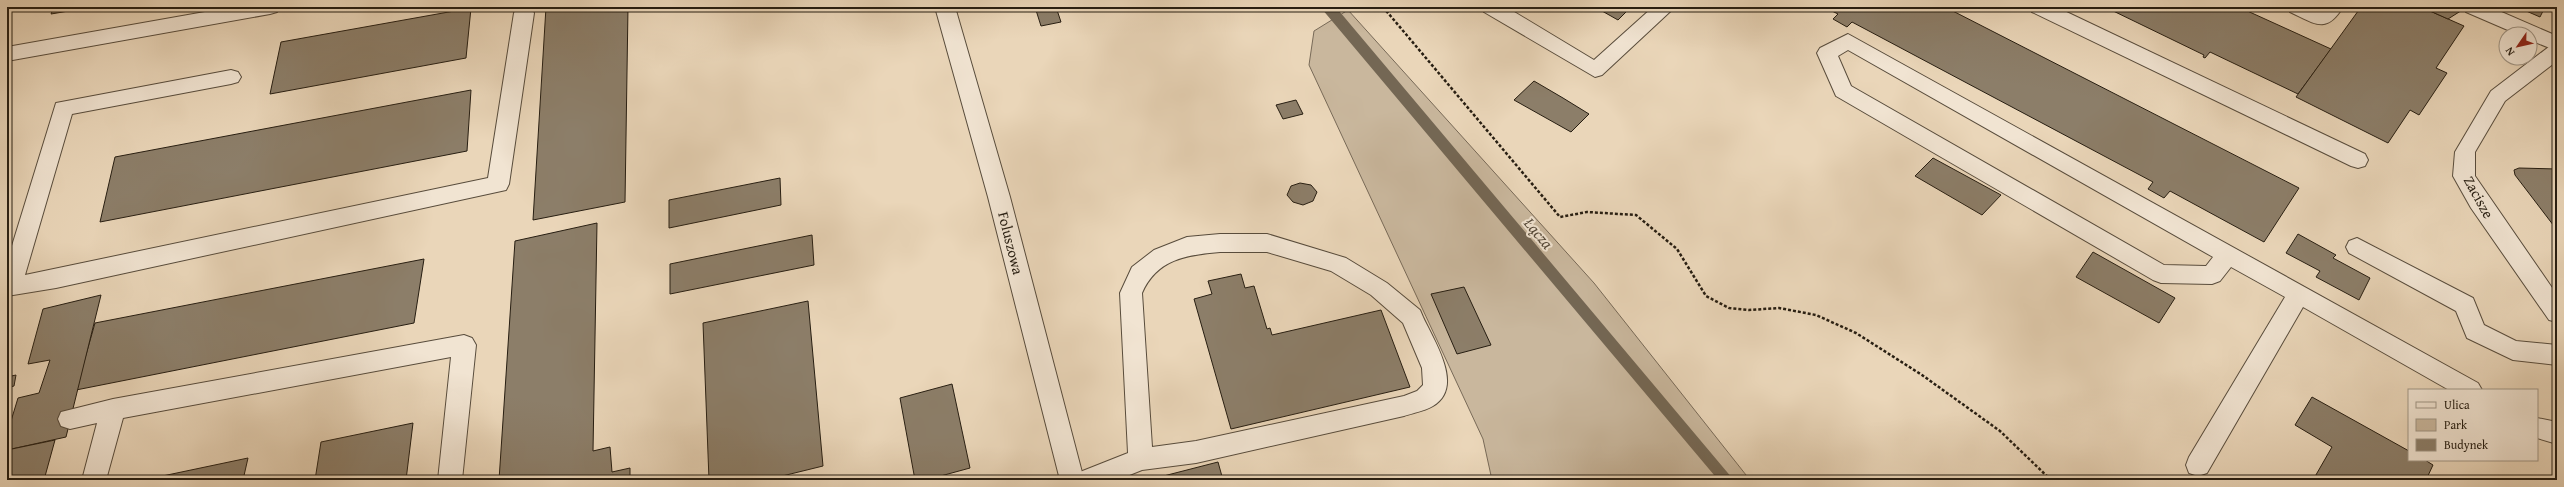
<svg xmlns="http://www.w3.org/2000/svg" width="2564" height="487" font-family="'Gentium Book Plus',serif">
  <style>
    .green { fill: #c9b79d; stroke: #786a58 }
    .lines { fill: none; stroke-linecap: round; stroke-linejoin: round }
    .stream { stroke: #746754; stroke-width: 12 }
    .building { fill: #8c7e69; stroke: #271e12 }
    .service-casing { stroke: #584c3c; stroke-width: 2 }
    .minor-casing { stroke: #584c3c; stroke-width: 2 }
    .path { stroke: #271e12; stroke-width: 2.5; stroke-dasharray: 3 2; stroke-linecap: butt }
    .service { fill: #f1e4d2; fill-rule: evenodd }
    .minor { fill: #f1e4d2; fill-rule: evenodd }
    .labels { text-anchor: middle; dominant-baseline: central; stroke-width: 4; stroke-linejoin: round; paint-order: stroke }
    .street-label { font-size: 15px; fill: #271e12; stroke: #f1e4d2 }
    .water-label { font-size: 16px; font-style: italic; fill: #544838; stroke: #f1e4d2 }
  </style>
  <rect width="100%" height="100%" fill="#ead6b9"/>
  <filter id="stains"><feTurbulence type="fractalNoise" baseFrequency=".005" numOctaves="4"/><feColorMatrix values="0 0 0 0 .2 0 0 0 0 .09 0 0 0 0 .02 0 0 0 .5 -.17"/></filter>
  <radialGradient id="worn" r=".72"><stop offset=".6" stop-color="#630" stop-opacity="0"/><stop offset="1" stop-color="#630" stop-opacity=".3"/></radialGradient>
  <path class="green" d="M1348,10L1594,283L1750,480H1492L1483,439L1309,65L1314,31Z"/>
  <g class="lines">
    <path class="stream" d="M1328,7L1726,480"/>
  </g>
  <g class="building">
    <path d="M54,7H92L51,14Z"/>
    <path d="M546,7H628L625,202L533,220Z"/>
    <path d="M1035,7H1056L1061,22L1041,26Z"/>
    <path d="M1595,7H1631L1618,20Z"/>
    <path d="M1824,7H1945L2299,188L2264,242L2170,191L2164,198L2148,189L2153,182L1852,22L1847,27L1833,19L1838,14Z"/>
    <path d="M2105,7H2244L2243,9L2331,49L2298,94L2210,52L2205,58L2203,57L2204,55Z"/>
    <path d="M2361,7H2421L2464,26L2436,68L2447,73L2419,115L2410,110L2388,143L2296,97Z"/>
    <path d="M2421,7H2467L2448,19Z"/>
    <path d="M2517,7H2545L2540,17Z"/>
    <path d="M471,8L466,58L270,94L281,42Z"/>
    <path d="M1534,81L1563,98L1589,114L1571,132L1514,100Z"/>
    <path d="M471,90L467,151L100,222L115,157Z"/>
    <path d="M1296,100L1303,114L1283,119L1276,105Z"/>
    <path d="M1933,158L2001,195L1982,215L1915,176Z"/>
    <path d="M2519,168L2557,169V230L2515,175L2514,170Z"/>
    <path d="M780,178L781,205L669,228V200Z"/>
    <path d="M1300,183L1311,185L1317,192L1313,201L1303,205L1293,202L1287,195L1291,186Z"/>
    <path d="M597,223L593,451L610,447L612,472L630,468V480H499L515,241Z"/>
    <path d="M2298,234L2336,255L2333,258L2370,278L2359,300L2316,277L2320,271L2286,253Z"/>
    <path d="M812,235L814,265L670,294V264Z"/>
    <path d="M2093,252L2175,298L2159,323L2076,277Z"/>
    <path d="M424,259L414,323L76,390L95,323Z"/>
    <path d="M1241,274L1245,288L1254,286L1267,329L1270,328L1272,335L1381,310L1410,387L1231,429L1194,299L1212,294L1208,281Z"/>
    <path d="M1464,287L1491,345L1457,354L1431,294Z"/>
    <path d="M101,295L66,437L7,450V434L18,398L39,393L50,360L28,364L43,309Z"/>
    <path d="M808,301L823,466L766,480H709L703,323Z"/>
    <path d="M16,375L14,386L7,388V377Z"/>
    <path d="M952,384L970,468L926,480H915L900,398Z"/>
    <path d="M2312,397L2409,451V460H2425L2433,465L2426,480H2313L2332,447L2295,425Z"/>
    <path d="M413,423L406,480H315L321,442Z"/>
    <path d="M55,440L44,480H7V450Z"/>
    <path d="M248,458L243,480H152L153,478Z"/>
    <path d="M1218,462L1223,480H1148Z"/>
  </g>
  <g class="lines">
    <defs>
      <g id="service">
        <path d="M233,7H280L277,12L270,14L7,61V47Z"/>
        <path d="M526,7L531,8L534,13L509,184L506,190L56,288L7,296V262L56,103L231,70L238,72L241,77L238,82L231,84L72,114L25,275L488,178L514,13L517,8Z"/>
        <path d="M1481,7H1506L1594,60L1653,7H1675L1602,75L1595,77L1484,12Z"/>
        <path d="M2029,7H2056L2365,154L2368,160L2365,166L2358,168L2351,166L2032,12Z"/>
        <path d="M2287,7H2314L2320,10L2322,7H2343C2326,35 2314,23 2290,12Z"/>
        <path d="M2463,7H2490L2557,36V51L2530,40V34H2517L2466,12Z"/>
        <path d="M1848,34L2478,383L2482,390H2449L2303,307L2207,473L2198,476L2189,473L2186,465L2189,457L2285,297L2231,267L2220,281L2212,284L2161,283L2153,280L1836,96L1817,53L1820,48ZM1848,50L2213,257L2206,266L2164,265L1851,86L1838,56Z"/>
        <path d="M1220,234H1267L1346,258L1387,283L1420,310L1423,317C1434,341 1465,387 1433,406C1425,411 1413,413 1404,416L1196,463L1142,470L1117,480H1077L1080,472L1128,453L1120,293L1132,267L1154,250L1187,237ZM1220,252H1267L1331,271L1371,295L1403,323L1422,368L1423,385L1417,391L1404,396L1196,441L1152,447L1142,293C1157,259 1186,255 1220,252Z"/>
        <path d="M2357,238L2473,298L2484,325L2516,341L2557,345V365L2513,360L2467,338L2456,311L2349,253L2346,247L2349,241Z"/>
        <path d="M464,335L472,338L476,345L462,480H438L451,357L123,418L106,480H82L97,423L70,429L61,426L58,419L61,412L113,399Z"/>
        <path d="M2537,418L2557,422V444L2537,438Z"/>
      </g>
      <g id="minor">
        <path d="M935,7H955L1010,197L1084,480H1060L988,197Z"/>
        <path d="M2557,44V61L2505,101L2475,152V176L2557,295V322L2549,320L2471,208L2453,176L2455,152L2491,91L2550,46Z"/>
      </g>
    </defs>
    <use href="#service" class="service-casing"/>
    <use href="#minor" class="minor-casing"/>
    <path class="path" d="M1383,7L1560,217L1587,212L1636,215L1677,249L1706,296L1729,308L1749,310L1779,308L1816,315L1856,333L1922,375L2000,431L2051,480"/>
    <use href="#service" class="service"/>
    <use href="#minor" class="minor"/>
  </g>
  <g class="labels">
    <g class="street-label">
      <text transform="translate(2479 197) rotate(61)">Zacisze</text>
      <text transform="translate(1011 243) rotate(76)">Foluszowa</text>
    </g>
    <g class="water-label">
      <text transform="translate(1539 233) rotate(50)">Łącza</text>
    </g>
  </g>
  <rect width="2564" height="487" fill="none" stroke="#ead6b9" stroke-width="24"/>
  <rect x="8" y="8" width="2548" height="471" fill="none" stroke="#271e12" stroke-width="2"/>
  <rect x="12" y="12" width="2540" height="463" fill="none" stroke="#271e12"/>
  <rect x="2408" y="389" width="130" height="72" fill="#f1e4d2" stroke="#a09585"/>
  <rect x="2416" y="402" width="20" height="6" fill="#f1e4d2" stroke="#a09585"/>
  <text x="2444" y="409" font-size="12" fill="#271e12">Ulica</text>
  <rect x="2416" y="419" width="20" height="12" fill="#c9b79d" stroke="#a09585"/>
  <text x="2444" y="429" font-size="12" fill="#271e12">Park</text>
  <rect x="2416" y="439" width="20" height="12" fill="#8c7e69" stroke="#a09585"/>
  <text x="2444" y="449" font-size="12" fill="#271e12">Budynek</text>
  <g transform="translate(2518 46) rotate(236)"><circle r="19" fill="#f1e4d2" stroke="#a09585"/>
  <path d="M0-3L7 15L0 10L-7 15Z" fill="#8f2418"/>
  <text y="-6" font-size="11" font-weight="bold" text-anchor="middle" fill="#271e12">N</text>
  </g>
  <rect width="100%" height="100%" filter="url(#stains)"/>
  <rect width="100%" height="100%" fill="url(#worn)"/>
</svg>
